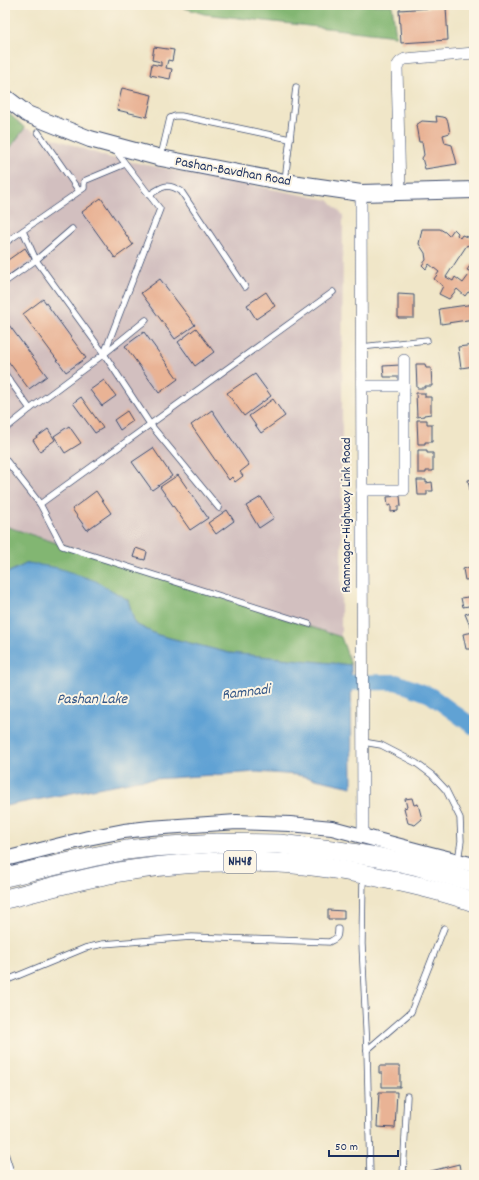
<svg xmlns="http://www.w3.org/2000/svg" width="479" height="1180" font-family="Dekko,sans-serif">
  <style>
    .industrial { fill: #d2bfbf }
    .forest { fill: #82b672; stroke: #4e7268 }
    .water { fill: #61a2d4; stroke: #3e6899 }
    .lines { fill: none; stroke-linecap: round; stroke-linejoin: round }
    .river { stroke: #61a2d4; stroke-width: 16 }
    .building { fill: #e9b395 }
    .service-casing { stroke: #3b4a6e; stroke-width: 7 }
    .minor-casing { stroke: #3b4a6e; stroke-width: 12 }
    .tertiary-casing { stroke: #3b4a6e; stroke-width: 16 }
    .secondary-casing { stroke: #3b4a6e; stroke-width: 18 }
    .trunk-casing { stroke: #3b4a6e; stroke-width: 20 }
    .service { stroke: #fff; stroke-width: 5.5 }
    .minor { stroke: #fff; stroke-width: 11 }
    .tertiary { stroke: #fff; stroke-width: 14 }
    .secondary { stroke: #fff; stroke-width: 16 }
    .trunk { stroke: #fff; stroke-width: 19 }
    .labels { text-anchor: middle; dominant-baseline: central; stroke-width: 4; stroke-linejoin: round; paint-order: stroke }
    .shield { fill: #fcf5e5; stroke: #5e6a86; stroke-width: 1 }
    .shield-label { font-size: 13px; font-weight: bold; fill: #1b2f5e }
    .street-label { font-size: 14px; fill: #1b2f5e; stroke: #fcf5e5 }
    .water-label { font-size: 15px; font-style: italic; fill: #345787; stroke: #fcf5e5 }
  </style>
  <rect width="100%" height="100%" fill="#fcf5e5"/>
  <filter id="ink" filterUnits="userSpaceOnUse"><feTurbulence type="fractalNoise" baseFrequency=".025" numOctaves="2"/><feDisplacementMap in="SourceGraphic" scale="8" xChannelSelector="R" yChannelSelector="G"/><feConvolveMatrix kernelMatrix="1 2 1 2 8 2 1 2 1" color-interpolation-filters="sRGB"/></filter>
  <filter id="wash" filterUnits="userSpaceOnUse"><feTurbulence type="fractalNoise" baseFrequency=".012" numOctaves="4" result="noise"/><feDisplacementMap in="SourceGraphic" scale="16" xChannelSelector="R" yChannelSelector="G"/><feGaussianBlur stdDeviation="0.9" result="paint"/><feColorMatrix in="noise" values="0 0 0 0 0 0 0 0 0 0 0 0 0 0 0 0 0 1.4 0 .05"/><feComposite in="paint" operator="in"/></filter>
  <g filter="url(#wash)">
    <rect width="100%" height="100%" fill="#f0e6c8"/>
    <path class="industrial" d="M25,128L107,157L328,200L343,215L341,637L5,526V155Z"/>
    <g class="forest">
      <path d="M175,5H392L396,36L204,14Z"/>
      <path d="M5,110L25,128L5,155Z"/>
      <path d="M5,526L341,637L351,665L229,653L158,635L135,624L128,600L28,563L5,574Z"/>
    </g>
    <path class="water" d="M28,563L58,568L96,581L128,600L135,624L158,635L229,653L351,665L352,787L297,775L257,772L139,780L5,806V574Z"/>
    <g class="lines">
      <path class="river" d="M330,683L396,682L430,695L474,727"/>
    </g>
    <g id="blocks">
      <g class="building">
        <path d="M446,7L448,40L401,43L399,10Z"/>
        <path d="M154,47L174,50L172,61L168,60L166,68L172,69L170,79L150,75L152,64L161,66V62L152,60Z"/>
        <path d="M122,88L152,95L147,117L117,110Z"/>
        <path d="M436,116L443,117L446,118L448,122L450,133L443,135L445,143L452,145L457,164L425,169L422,158L424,155L422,142H419L416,125L422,121L437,122Z"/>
        <path d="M101,198L133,245L115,258L82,212Z"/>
        <path d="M422,229H440L445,232L449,236L454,229L458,233L457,235L460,238L462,235L472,239L474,236V245L472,248L467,245L446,277L453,281L455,277L463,283L471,272L467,270L472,263L474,265V292L473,294L468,292L465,296L457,289L449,299L439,294L443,286L434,279L439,272L429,264L426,269L422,265L426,260L425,253L419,244Z"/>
        <path d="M25,248L32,259L9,275L5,270V262Z"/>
        <path d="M160,279L195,325L175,339L141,293Z"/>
        <path d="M266,292L275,306L256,319L247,305Z"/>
        <path d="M398,294L414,295V318H398Z"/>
        <path d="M43,299L86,358L66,372L23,314Z"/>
        <path d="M474,304V319L441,324L439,309Z"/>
        <path d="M6,321L47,376L29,389L5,357V322Z"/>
        <path d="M196,328L214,352L195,366L178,342Z"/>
        <path d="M144,332L178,379L159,393L125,346Z"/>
        <path d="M474,345V366L461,368L458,347Z"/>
        <path d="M416,364H425L426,368H431L432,386H425V388H417Z"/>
        <path d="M400,365L401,377H384L383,366Z"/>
        <path d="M255,374L271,396L244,416L227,393Z"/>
        <path d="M104,380L116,396L102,406L90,390Z"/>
        <path d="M416,393H425V397H431V414L424,415V416L417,417Z"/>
        <path d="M81,397L103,428L95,433L73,403Z"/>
        <path d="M273,399L285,416L261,433L249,416Z"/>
        <path d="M212,410L249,465L240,472L243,476L235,482L232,477L229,480L191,425Z"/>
        <path d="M127,411L133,421L120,430L114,420Z"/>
        <path d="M417,420H427V424H432V442H425V444H418Z"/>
        <path d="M69,426L81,443L65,453L54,436Z"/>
        <path d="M48,429L55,440L40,451L33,440Z"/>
        <path d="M153,448L172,476L152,490L132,462Z"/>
        <path d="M418,450H427V453H433V471H426V473H418Z"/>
        <path d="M178,475L208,518L190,530L160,487Z"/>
        <path d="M474,479V495H471L468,480Z"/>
        <path d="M417,480H426V483L432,482L433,491H427V495H418Z"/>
        <path d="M96,491L111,513L87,530L72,509Z"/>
        <path d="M400,496L401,506H398V511L391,512V505L388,506L387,497Z"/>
        <path d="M261,497L274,518L259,528L246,506Z"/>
        <path d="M227,510L234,521L216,534L208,523Z"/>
        <path d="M136,548L147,552L145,560L133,557Z"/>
        <path d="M474,566V579L465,580L463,569Z"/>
        <path d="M474,596V605L463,607L461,598Z"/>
        <path d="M474,611V625L470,626L465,614Z"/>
        <path d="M474,632V653L472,654V649H466L463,634Z"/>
        <path d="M412,798L414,805L418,804L422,819L415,825L408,823L404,808L407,807L405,799Z"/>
        <path d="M328,910L344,911V919H328Z"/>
        <path d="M379,1066H400V1087H382V1073H379Z"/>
        <path d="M379,1092H397L395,1128L377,1127Z"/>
        <path d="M459,1164L461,1175H428L427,1172Z"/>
      </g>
    </g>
  </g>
  <g filter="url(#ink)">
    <use href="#blocks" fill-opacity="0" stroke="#3b4a6e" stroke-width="1"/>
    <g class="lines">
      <defs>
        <g id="service">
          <path d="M38,132L79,191"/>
          <path d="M161,156L170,118L175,116H181L290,139"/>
          <path d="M285,181L296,87"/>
          <path d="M149,195C163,187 165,182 181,191L245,287"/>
          <path d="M23,231L36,260L104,354L150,424L219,508"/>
          <path d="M5,243L84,188V181L125,164"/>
          <path d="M5,282L36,260L72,229"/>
          <path d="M361,347L427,340"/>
          <path d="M104,354L160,209L115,150"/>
          <path d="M5,374L30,409"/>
          <path d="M5,429L30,409L104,354L146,320"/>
          <path d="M5,459L40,504L62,546L309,624"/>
          <path d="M40,504L333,292"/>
          <path d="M363,742L381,745L416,763L432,775L446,790L460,818L461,841L459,854"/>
          <path d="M363,877L362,944L367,1050L370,1175"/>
          <path d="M5,981L85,948L103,944L192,937L329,942C337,938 338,938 338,929"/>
          <path d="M367,1050L411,1012L444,928"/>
          <path d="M5,1153L11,1172V1175"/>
          <path d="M403,1175L407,1096"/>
        </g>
        <g id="minor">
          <path d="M400,192L397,67C399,62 401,61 405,59L474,53"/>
          <path d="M361,193L363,836"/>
          <path d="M362,386H404"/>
          <path d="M362,490H404V360"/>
        </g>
        <path id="tertiary" d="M5,859L88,838L124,831L150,828L237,822L290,824L332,828L419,851L474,865"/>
        <path id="secondary" d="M5,97L27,114L90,139L161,158L285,182L361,193L474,190"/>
        <g id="trunk">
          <path d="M5,877L92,857L127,850L153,847L217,843L280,844L332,850L377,857L418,866L474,882"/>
          <path d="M5,899C47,889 89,876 132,870C180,863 230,860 279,863C315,865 351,871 387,879C416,885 446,892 474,902"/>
        </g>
      </defs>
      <use href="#service" class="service-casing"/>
      <use href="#minor" class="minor-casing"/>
      <use href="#tertiary" class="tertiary-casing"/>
      <use href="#secondary" class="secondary-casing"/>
      <use href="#trunk" class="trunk-casing"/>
      <use href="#service" class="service"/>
      <use href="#minor" class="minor"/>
      <use href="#tertiary" class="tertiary"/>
      <use href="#secondary" class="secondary"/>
      <use href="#trunk" class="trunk"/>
    </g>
  </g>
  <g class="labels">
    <rect class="shield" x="224" y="851" width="32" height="22" rx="3"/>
    <g class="shield-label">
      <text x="240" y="862">NH48</text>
    </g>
    <g class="street-label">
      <text transform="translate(233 172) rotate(10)">Pashan-Bavdhan Road</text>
      <text transform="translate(347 515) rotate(-90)">Ramnagar-Highway Link Road</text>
    </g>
    <g class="water-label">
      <text transform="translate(246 693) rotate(-7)">Ramnadi</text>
      <text x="92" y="700">Pashan Lake</text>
    </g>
  </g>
  <rect width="479" height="1180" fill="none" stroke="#fcf5e5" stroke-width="20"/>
  <path d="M329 1150v6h69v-6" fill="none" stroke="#1b2f5e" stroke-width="2"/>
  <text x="335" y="1150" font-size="12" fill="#1b2f5e" stroke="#fcf5e5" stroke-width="3" paint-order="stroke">50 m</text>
</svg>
